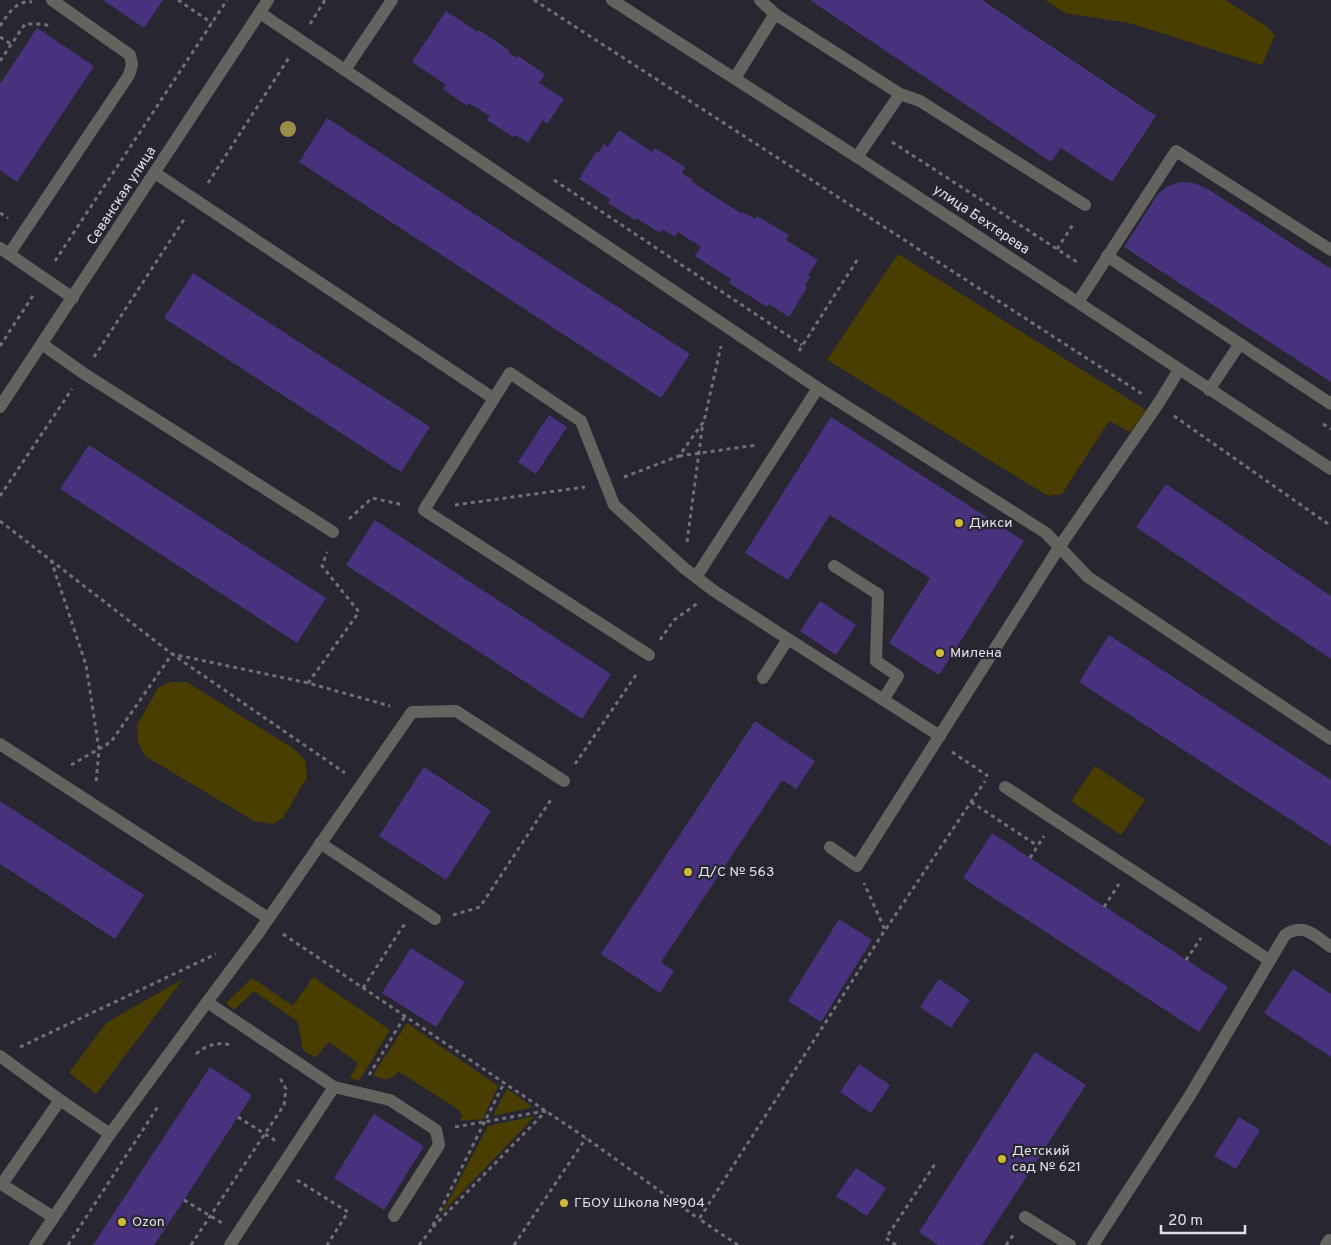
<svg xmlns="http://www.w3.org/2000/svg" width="1331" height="1245" font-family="Overpass,sans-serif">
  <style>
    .green { fill: #493e00 }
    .building { fill: #48317d }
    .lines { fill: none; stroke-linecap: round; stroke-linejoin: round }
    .path { stroke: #717079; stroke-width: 3; stroke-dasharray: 4 4; stroke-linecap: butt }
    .service { stroke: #64635e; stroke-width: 12 }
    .tertiary { stroke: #64635e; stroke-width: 12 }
    .tree { fill: #9a8c46 }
    .poi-dot { fill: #cfb837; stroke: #282731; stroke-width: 2 }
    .labels { text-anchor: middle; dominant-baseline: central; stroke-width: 4.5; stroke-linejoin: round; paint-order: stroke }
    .street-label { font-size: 14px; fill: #e1e0e7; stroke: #282731 }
    .poi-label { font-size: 14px; fill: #e1e0e7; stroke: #282731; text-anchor: start }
  </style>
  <rect width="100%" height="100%" fill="#282731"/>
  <g class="green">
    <path d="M1045,0H1225L1266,26L1275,35L1262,65L1129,23L1065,13Z"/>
    <path d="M898,254L1146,410L1130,432L1109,421L1062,494L1048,496L827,360Z"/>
    <path d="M170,682H187L294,749L305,760L307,777L283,818L272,824L254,821L145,756L138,742L137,725L158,688Z"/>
    <path d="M1095,766L1145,800L1121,835L1071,801Z"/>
    <path d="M313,977L390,1030L359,1081L350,1078L358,1063L329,1042L315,1058L303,1050L298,1022L254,991L234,1010L226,1003L252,978L293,1006Z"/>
    <path d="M183,979L96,1094L69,1073L106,1023Z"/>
    <path d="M407,1023L498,1086L483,1119L460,1121L462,1116L459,1110L399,1072C388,1081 386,1081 373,1075Z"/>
    <path d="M507,1089L533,1107L493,1116Z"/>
    <path d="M535,1116L442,1213L488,1126Z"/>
  </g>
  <g class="building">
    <path d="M103,0H163L144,28Z"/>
    <path d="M810,0H982L1156,116L1112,182L1061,148L1051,162Z"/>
    <path d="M446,11L478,32L479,30L509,50L508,52L517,58L518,56L545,74L539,83L564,99L547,124L543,120L528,143L515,135L513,137L487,120L490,116L469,103L467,106L443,89L446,85L412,62Z"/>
    <path d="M37,28L94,66L17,182L0,170V84Z"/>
    <path d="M327,118L690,354L661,398L299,162Z"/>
    <path d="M619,130L652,152L655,148L685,167L682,173L693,180L692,182L742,214L743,212L755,219L757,216L789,235L786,240L818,260L808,275L810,277L805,286L807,288L789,317L769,304L767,307L729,283L731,279L695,256L701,247L678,232L675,237L662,229L660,233L636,218L635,220L608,203L610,199L579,179L596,152L598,153L604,144L608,147Z"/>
    <path d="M1181,182L1194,183L1206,188L1331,269V382L1124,247L1158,194L1168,186Z"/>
    <path d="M193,273L430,427L401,472L164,318Z"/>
    <path d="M549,415L567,427L536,474L518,462Z"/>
    <path d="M831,417L1024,541L939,675L889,643L930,578L830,515L788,580L745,553Z"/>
    <path d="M89,445L326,598L297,643L60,489Z"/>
    <path d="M1166,484L1331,596V659L1136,527Z"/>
    <path d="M375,520L611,674L582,719L346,565Z"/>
    <path d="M820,601L856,625L836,655L800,631Z"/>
    <path d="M1109,635L1331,780V846L1079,682Z"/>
    <path d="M755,721L815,761L796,789L782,780L661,962L674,971L660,993L601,954Z"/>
    <path d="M424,767L491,811L446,880L379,836Z"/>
    <path d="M0,801L144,895L115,939L0,864Z"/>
    <path d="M992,833L1228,987L1199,1032L963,878Z"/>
    <path d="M839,919L872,940L821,1022L788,1001Z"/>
    <path d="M411,948L465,982L436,1027L382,993Z"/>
    <path d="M1293,969L1331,994V1057L1264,1013Z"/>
    <path d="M939,979L970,1000L951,1028L920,1007Z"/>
    <path d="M1035,1052L1086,1085L982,1245H938L919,1232Z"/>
    <path d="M859,1064L890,1085L871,1113L840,1092Z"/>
    <path d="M210,1067L252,1095L184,1200L154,1245H93Z"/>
    <path d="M374,1114L424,1146L384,1210L334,1178Z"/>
    <path d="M1239,1117L1260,1130L1236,1169L1214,1156Z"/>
    <path d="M856,1168L886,1188L867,1216L836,1196Z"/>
  </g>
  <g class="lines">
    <g class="path">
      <path d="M178,0L212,23"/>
      <path d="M534,0L1142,394"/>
      <path d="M310,24L325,0"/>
      <path d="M0,26C8,14 16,0 32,2"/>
      <path d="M0,37L11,44"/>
      <path d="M0,61L25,24H42L51,26"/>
      <path d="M892,142L1080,264"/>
      <path d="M554,180L802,345"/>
      <path d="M208,183L290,56"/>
      <path d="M0,213L8,218"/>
      <path d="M1057,249L1074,223"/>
      <path d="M55,261L227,0"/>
      <path d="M0,346L34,294"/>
      <path d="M799,351L859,257"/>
      <path d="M94,357L185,218"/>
      <path d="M1174,416L1331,526"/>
      <path d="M1323,424L1331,429"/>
      <path d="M679,456L757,445"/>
      <path d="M624,477L679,456L704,421L721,346"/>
      <path d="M0,496L72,389"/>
      <path d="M455,505L585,487"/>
      <path d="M349,519L372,498L404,505"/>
      <path d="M0,521L172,654L308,683L390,706"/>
      <path d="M687,542L703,422"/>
      <path d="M51,560L86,665L99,749L96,782"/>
      <path d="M660,640L674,620L698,603"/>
      <path d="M308,683L359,612L322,566L327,552"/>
      <path d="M952,752L988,776"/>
      <path d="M575,764L638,672"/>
      <path d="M71,765L111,742L172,654L345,773"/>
      <path d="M971,802L1038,846"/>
      <path d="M1030,858L1044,836"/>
      <path d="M1104,907L1119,884"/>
      <path d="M453,915L480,907L552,798"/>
      <path d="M886,929L985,781"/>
      <path d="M283,934L586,1138L699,1219"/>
      <path d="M1186,960L1201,938"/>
      <path d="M363,988L403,926L406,925"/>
      <path d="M20,1047L216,954"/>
      <path d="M196,1054C208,1044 217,1042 232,1045"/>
      <path d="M369,1075L405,1016"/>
      <path d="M238,1117L276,1141"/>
      <path d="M455,1127L545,1111"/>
      <path d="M297,1180L348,1212L327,1245"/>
      <path d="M184,1200L222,1223"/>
      <path d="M433,1227L546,1111"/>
      <path d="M68,1245L159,1105"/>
      <path d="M191,1245L284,1105L286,1089L280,1078"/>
      <path d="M419,1245L430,1231L504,1083"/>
      <path d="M514,1245L586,1138"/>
      <path d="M738,1245L699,1219L885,930L864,883"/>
      <path d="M896,1245L886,1238L935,1164"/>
      <path d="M1006,1245L1014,1234"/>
    </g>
    <g class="service">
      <path d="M760,0L775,14L900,94L920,101L1085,205"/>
      <path d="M260,13L818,388"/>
      <path d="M345,70L392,0"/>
      <path d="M735,78L775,14"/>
      <path d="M857,157L900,94"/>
      <path d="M155,173L493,398"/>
      <path d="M0,248L73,298"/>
      <path d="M9,254L129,75L132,65L130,55L52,0"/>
      <path d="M1107,256L1331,404"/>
      <path d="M1078,302L1176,151L1331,250"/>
      <path d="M42,344L83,373L333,532"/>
      <path d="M1209,390L1239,345"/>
      <path d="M834,566L878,594L876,661L898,676L883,700"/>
      <path d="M696,577L818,388L1046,533L1088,577L1331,739"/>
      <path d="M649,655L424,510L510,373L581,421L614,505L684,568L714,591L788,639L940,736"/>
      <path d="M763,678L788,639"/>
      <path d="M0,744L268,918"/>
      <path d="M1005,787L1269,960"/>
      <path d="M320,843L435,919"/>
      <path d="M830,847L857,866L1060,546L1158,404L1179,370"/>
      <path d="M207,1002L257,935L412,712L456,711L564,781"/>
      <path d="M0,1056L60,1100L110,1134"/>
      <path d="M334,1087L390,1100L436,1130L439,1145L394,1216"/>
      <path d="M0,1183L53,1217"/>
      <path d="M2,1184L60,1100"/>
      <path d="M1025,1217L1070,1245"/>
      <path d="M35,1245L110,1134L207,1002L334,1087L230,1245"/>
      <path d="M1093,1245L1189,1097L1285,935C1304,922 1315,936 1331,947"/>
      <path d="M1326,1245L1329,1240"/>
    </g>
    <g class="tertiary">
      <path d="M612,0L857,157L1331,469"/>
      <path d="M0,407L268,0"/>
    </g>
  </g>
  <circle class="tree" cx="288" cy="129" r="8"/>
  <g class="poi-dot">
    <circle cx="959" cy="523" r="5"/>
    <circle cx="940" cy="653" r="5"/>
    <circle cx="688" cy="872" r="5"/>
    <circle cx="1002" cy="1159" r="5"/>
    <circle cx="564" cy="1203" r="5"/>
    <circle cx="122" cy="1222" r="5"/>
  </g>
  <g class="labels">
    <g class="street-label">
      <text transform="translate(122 196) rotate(-57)">Севанская улица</text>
      <text transform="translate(981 220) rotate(34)">улица Бехтерева</text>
    </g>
    <g class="poi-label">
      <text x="969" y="523">Дикси</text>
      <text x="950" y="653">Милена</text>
      <text x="698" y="872">Д/C № 563</text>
      <text x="1012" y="1151">Детский<tspan x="1012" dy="16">сад № 621</tspan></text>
      <text x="574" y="1203">ГБОУ Школа №904</text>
      <text x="132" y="1222">Ozon</text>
    </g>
  </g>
  <path d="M1161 1225v8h84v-8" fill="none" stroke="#e1e0e7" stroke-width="2.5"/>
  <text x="1168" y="1225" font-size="15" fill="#e1e0e7" stroke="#282731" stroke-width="4" paint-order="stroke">20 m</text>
</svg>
